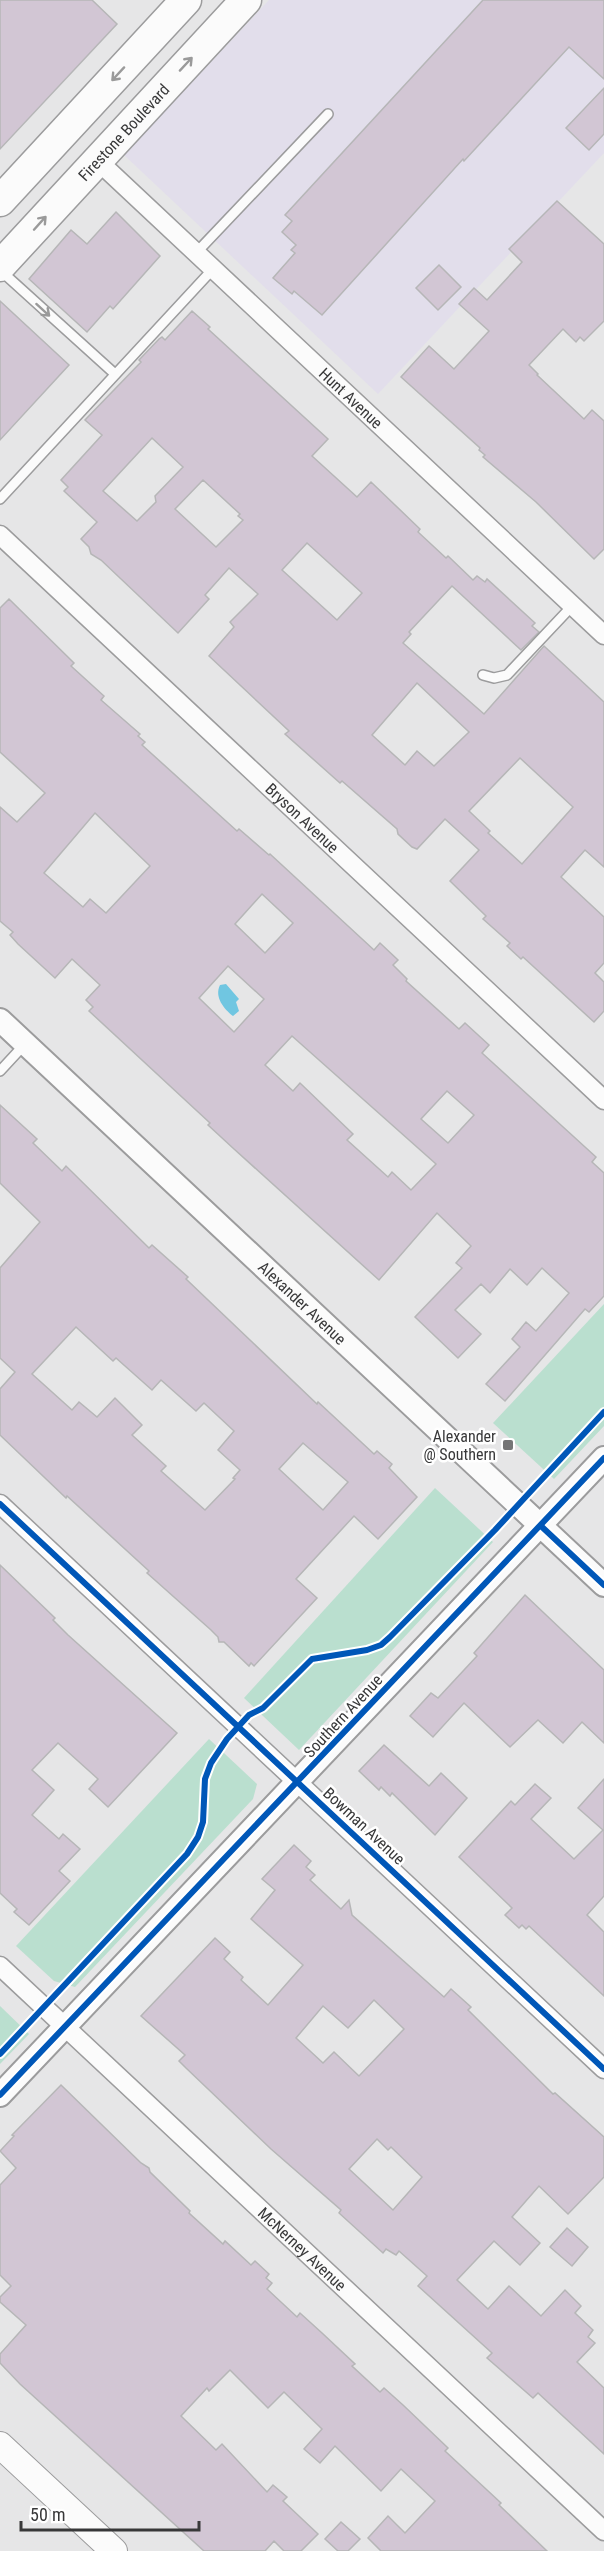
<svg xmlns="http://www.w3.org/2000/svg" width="604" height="2551" font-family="'Roboto Condensed',sans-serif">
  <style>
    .education { fill: #e2deeb }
    .grass { fill: #badfcf }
    .water { fill: #70c6e1 }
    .building { fill: #d2c6d4; stroke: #b6b6b7; stroke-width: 1.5; fill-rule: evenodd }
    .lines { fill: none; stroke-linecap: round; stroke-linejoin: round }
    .service-casing { stroke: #9c9c9d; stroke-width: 12 }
    .minor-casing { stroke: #9c9c9d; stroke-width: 21 }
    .tertiary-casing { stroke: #9c9c9d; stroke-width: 26 }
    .secondary-casing { stroke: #9c9c9d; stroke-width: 28 }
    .primary-casing { stroke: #9c9c9d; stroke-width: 33 }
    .service { stroke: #fbfbfb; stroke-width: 9 }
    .minor { stroke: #fbfbfb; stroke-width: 18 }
    .tertiary { stroke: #fbfbfb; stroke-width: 22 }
    .secondary { stroke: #fbfbfb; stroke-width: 26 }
    .primary { stroke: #fbfbfb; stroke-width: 30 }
    .cycleway-casing { stroke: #fff; stroke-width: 10 }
    .cycleway { stroke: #0057b8; stroke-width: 6 }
    .oneway { stroke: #9a9a9a }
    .poi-dot { fill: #757576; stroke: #fff; stroke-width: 2 }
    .labels { text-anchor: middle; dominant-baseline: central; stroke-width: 5; stroke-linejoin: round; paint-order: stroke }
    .street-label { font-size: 16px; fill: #383839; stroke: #fff }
    .poi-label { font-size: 16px; fill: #383839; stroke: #fff; text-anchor: end }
  </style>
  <rect width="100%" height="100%" fill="#e6e6e7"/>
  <path class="education" d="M269,0H604V153L378,394L124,155Z"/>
  <g class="grass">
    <path d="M604,1304V1426L554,1479L493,1423Z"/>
    <path d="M435,1488L493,1542L299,1750L244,1698Z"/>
    <path d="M209,1739L257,1784L253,1799L75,1987L54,1981L16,1946Z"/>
    <path d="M0,2006L29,2034L0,2064Z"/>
  </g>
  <path class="water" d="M226,984L239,999L236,1002L239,1011L233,1016C224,1009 214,997 220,985Z"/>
  <g class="building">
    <path d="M0,0H92L117,24L0,149Z"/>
    <path d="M483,0H604V79L569,47L464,161L463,159L322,315L294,291L292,294L273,278L295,253L291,250L296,245L282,232L292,221L285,215Z"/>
    <path d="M604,88V134L589,150L566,128Z"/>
    <path d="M557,201L604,244V321L584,341L580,337L576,342L563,329L529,365L538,374L537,375L584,419L592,410L604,421V549L594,559L536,502L483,457L485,455L479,450L480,448L401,377L429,346L454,369L489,331L459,304L474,288L487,300L522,262L509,249Z"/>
    <path d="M116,212L160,256L113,309L110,306L87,332L29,279L71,230L87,244Z"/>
    <path d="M439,265L461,287L438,310L416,288Z"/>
    <path d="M0,301L69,365L0,440Z"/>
    <path d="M192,311L210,327L208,329L328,439L312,456L357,497L371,482L420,529L418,532L446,558L448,556L473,580L477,576L485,582L487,579L535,623L532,626L539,632L521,650L452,586L409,632L411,634L403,643L484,714L544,646L604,702V867L585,850L561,877L604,917V963L595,973L604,982V1011L594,1022L523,957L521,959L507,946L510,943L483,919L486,916L450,881L479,850L445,819L417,849L412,847L398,834L397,829L342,781L340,783L285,734L289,731L209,656L234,627L230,622L258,594L229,568L205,595L209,599L178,633L101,560L91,554L89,547L81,539L97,522L64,491L68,487L61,480L102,435L85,420L141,362L139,360L159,339L162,337L165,340ZM152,438L183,467L155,496L156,502L137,521L103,491ZM203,480L240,514L238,516L243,520L216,547L175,509ZM307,543L362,593L337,620L282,570ZM417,683L469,732L434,766L417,751L405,765L372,735ZM520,758L573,807L522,864L488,833L490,831L469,811Z"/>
    <path d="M9,599L74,663L71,666L104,696L101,700L140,734L138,736L145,742L142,745L237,831L239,829L269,855L270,854L374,950L380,943L398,960L393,965L407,979L406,981L459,1029L465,1023L489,1045L482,1053L596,1157L592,1162L604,1173V1296L589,1312L585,1309L505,1401L486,1384L520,1347L512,1339L526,1322L536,1331L569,1293L542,1268L527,1285L510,1269L490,1293L481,1284L455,1310L481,1334L458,1358L415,1317L462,1268L456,1263L471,1246L437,1213L379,1280L234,1149L208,1125L210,1123L89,1011L93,1007L86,1000L100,985L72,959L55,978L18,944L10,935L13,932L0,921V807L17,822L45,793L0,752V608ZM95,813L150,866L106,913L90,899L83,907L44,873ZM262,894L293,923L265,953L235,924ZM228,966L264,999L234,1032L199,998ZM292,1036L436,1164L411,1190L392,1172L388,1177L347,1140L353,1134L300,1083L293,1091L265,1065ZM447,1091L474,1115L448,1143L421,1119Z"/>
    <path d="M0,1105L37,1139L33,1143L62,1171L66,1166L149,1248L152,1245L188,1277L186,1279L317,1404L318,1402L374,1454L377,1451L392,1464L389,1468L417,1497L378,1539L354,1516L296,1579L317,1598L254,1666L251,1663L249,1666L224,1642H219L218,1637L211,1630L147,1573L149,1571L67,1496L66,1498L0,1435V1389L15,1372L0,1358V1268L40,1222L0,1183ZM76,1327L113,1361L116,1358L152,1390L161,1380L196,1411L204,1403L234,1431L218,1450L240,1470L233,1478L235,1479L205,1510L161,1471L166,1466L132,1435L142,1425L115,1398L97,1417L79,1402L72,1410L32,1374ZM303,1443L348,1482L323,1510L279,1469Z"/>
    <path d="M0,1565L55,1618L53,1620L68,1635L177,1733L108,1807L89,1789L98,1779L58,1743L32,1770L54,1790L32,1815L59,1839L63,1834L80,1849L59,1871L70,1881L29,1925L14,1912L17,1909L0,1893Z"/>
    <path d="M525,1595L604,1670V1743L582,1722L563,1743L538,1720L510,1747L464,1703L433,1737L410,1716L431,1693L438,1698L477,1656L474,1653Z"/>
    <path d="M384,1745L429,1786L441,1773L467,1798L435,1835L392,1793L390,1796L381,1787L379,1790L359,1771Z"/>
    <path d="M604,1779V1896L587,1915L604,1932V1996L529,1926L526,1929L522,1925L519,1928L505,1915L512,1908L459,1857L511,1801L515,1805L535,1784L551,1798L531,1819L574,1859L603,1830L578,1808Z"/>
    <path d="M294,1845L311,1861L306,1867L315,1875L310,1880L341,1909L349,1900L352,1915L444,1997L451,1989L471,2007L468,2010L553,2094L555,2093L604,2137V2177L568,2214L539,2186L512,2217L540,2243L520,2265L494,2241L457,2280L488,2309L509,2286L541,2316L565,2290L581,2306L575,2313L593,2330L588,2337L595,2343L577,2362L604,2388V2454L538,2393L533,2398L487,2358L492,2353L418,2286L427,2276L399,2251L396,2255L386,2249L383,2253L339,2213L341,2210L271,2149L186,2068L179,2061L185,2055L141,2016L215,1938L230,1952L224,1959L243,1977L241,1980L268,2005L303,1965L251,1919L275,1890L262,1879ZM374,2000L404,2029L359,2076L334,2052L323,2063L296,2038L323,2006L348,2028ZM377,2139L388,2150L391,2147L422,2177L393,2210L349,2169Z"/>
    <path d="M61,2085L141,2163L149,2168L150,2172L190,2211L189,2213L223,2244L225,2241L251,2265L255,2261L269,2274L266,2278L272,2283L267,2289L297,2317L300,2313L322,2333L355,2364L352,2366L380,2392L384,2388L403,2405L448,2448L445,2451L501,2503L499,2505L547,2551H381L368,2538L388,2516L405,2533L435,2501L401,2469L381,2491L335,2446L320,2463L304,2449L322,2429L284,2392L268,2408L230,2370L209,2391L207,2388L181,2416L216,2450L222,2444L267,2492L273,2485L287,2497L283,2501L318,2534L301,2551H284L274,2541L265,2551H204L20,2384L0,2363V2354L26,2325L0,2302V2297L11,2286L0,2275V2185L16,2168L0,2151L14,2136L12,2135Z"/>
    <path d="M567,2228L588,2247L572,2266L550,2247Z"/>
    <path d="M341,2522L360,2539L348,2551H338L325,2539Z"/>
  </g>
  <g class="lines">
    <defs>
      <g id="service">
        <path d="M196,253L328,114"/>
        <path d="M0,270L115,374"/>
        <path d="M0,499L213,269"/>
        <path d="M483,675L494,678L507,675L573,605"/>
        <path d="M0,1071L25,1044"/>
      </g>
      <g id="minor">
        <path id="s1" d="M97,160L604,635"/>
        <path id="s2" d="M0,535L604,1100"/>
        <path d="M0,1504L604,2069"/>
        <path id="s3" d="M0,1966L604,2531"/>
      </g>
      <g id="tertiary">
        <path id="s4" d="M0,1020L604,1585"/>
        <path d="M0,2095L604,1458"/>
      </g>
      <path id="secondary" d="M0,2445L114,2551"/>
      <g id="primary">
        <path d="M0,201L186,0"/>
        <path id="s5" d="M0,266L246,0"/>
      </g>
    </defs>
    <use href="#service" class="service-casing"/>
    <use href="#minor" class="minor-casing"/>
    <use href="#tertiary" class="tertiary-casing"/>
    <use href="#secondary" class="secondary-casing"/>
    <use href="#primary" class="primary-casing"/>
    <use href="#service" class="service"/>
    <use href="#minor" class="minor"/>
    <use href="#tertiary" class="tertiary"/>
    <use href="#secondary" class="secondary"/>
    <use href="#primary" class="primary"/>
    <defs>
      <g id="cycleway">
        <path d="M0,1504L604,2069"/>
        <path d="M541,1526L604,1585"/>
        <path d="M0,2054L187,1854L198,1837L203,1822L205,1779L211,1763L227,1739L249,1715L263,1708L312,1659L367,1650L381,1645L390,1637L495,1530L604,1412"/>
        <path d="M0,2095L604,1458"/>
      </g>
    </defs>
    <use href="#cycleway" class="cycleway-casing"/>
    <use href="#cycleway" class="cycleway"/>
  </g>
  <defs><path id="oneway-shaft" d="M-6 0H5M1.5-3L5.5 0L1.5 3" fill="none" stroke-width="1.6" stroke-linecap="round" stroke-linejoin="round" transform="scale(1.5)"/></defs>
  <g class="oneway">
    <use href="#oneway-shaft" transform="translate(186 64) rotate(-47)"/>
    <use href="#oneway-shaft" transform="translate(118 74) rotate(133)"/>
    <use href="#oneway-shaft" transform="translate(40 223) rotate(-48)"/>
    <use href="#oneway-shaft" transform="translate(43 310) rotate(42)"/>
  </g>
  <rect class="poi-dot" x="502" y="1439" width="12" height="12" rx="3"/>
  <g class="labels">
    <g class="street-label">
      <text stroke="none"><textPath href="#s5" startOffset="182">Firestone Boulevard</textPath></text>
      <text stroke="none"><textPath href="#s1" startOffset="348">Hunt Avenue</textPath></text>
      <text stroke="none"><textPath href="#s2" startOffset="414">Bryson Avenue</textPath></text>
      <text stroke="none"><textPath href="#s4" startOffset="414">Alexander Avenue</textPath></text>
      <text transform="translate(343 1716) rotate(-47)">Southern Avenue</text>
      <text transform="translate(364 1826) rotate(43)">Bowman Avenue</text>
      <text stroke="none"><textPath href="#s3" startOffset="414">McNerney Avenue</textPath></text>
    </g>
    <g class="poi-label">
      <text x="496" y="1436">Alexander<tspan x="496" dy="18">@ Southern</tspan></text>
    </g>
  </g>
  <path d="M21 2521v9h178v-9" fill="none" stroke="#383839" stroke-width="3"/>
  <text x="30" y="2521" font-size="18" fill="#383839" stroke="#ffffff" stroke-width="4.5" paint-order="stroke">50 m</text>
</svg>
